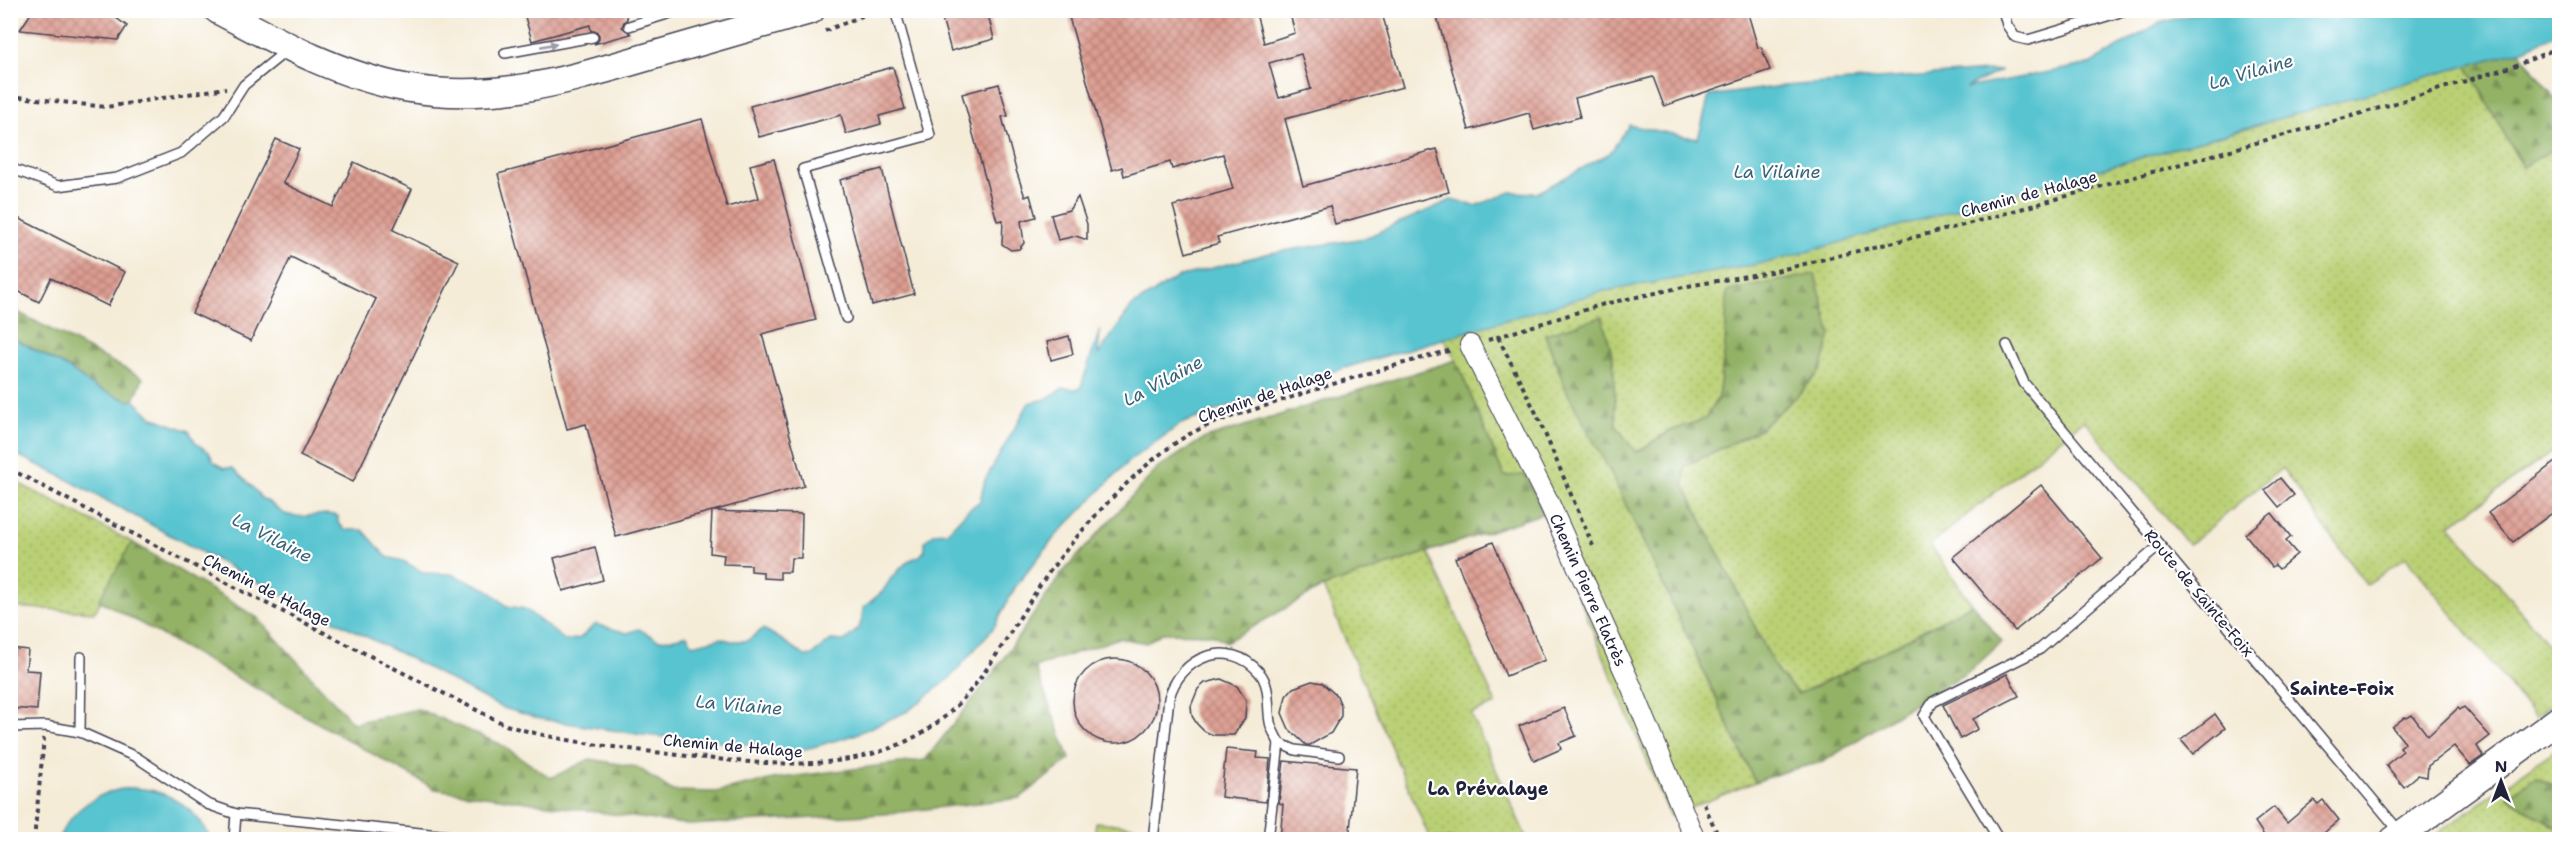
<svg xmlns="http://www.w3.org/2000/svg" width="2570" height="850" font-family="'Shantell Sans',sans-serif">
  <style>
    .grass { fill: url(#grass-dots); stroke: #6e7958; stroke-width: 1.5 }
    .forest { fill: url(#forest-firs); stroke: #5a6a50; stroke-width: 1.5 }
    .water { fill: #58c4d0; stroke: #3d7386; stroke-width: 1.5 }
    .building { fill: url(#building-cross-hatch); fill-rule: evenodd }
    .lines { fill: none; stroke-linecap: round; stroke-linejoin: round }
    .lane-casing { stroke: #424053; stroke-width: 12 }
    .street-casing { stroke: #424053; stroke-width: 22 }
    .secondary-casing { stroke: #424053; stroke-width: 30 }
    .path { stroke: #424053; stroke-width: 4; stroke-dasharray: 4.5 4.5; stroke-linecap: butt }
    .lane { stroke: #fff; stroke-width: 9 }
    .street { stroke: #fff; stroke-width: 20 }
    .secondary { stroke: #fff; stroke-width: 27 }
    .oneway { fill: #9c9ca7 }
    .labels { text-anchor: middle; dominant-baseline: central; stroke-width: 4.5; stroke-linejoin: round; paint-order: stroke }
    .street-label { font-size: 16px; fill: #22223b; stroke: #fff }
    .water-label { font-size: 18px; font-style: italic; fill: #386377; stroke: #fff }
    .neighbourhood-label { font-size: 18px; font-weight: bold; fill: #22223b; stroke: #fff }
  </style>
  <defs>
    <pattern id="grass-dots" width="8" height="8" patternUnits="userSpaceOnUse" patternTransform="scale(1.5)"><rect width="8" height="8" fill="#bad074"/><path d="M2 2h.1M6 6h.1" fill="none" stroke="#a0b265" stroke-width="1.8" stroke-linecap="round"/></pattern>
    <pattern id="forest-firs" width="22" height="20" patternUnits="userSpaceOnUse" patternTransform="scale(1.5)"><rect width="22" height="20" fill="#93b266"/><path d="M5 1l3.5 6h-7zM16 11l3.5 6h-7z" fill="#789055"/></pattern>
    <pattern id="building-cross-hatch" width="8" height="8" patternUnits="userSpaceOnUse" patternTransform="scale(1.5)"><rect width="8" height="8" fill="#dd9d91"/><path d="M0 0l8 8M0 8l8-8" fill="none" stroke="#b38078"/></pattern>
  </defs>
  <rect width="100%" height="100%" fill="#fff"/>
  <filter id="ink" filterUnits="userSpaceOnUse"><feTurbulence type="fractalNoise" baseFrequency=".0167" numOctaves="2"/><feDisplacementMap in="SourceGraphic" scale="12" xChannelSelector="R" yChannelSelector="G"/><feConvolveMatrix kernelMatrix="1 2 1 2 8 2 1 2 1" color-interpolation-filters="sRGB"/></filter>
  <filter id="wash" filterUnits="userSpaceOnUse"><feTurbulence type="fractalNoise" baseFrequency=".008" numOctaves="4" result="noise"/><feDisplacementMap in="SourceGraphic" scale="24" xChannelSelector="R" yChannelSelector="G"/><feGaussianBlur stdDeviation="1.35" result="paint"/><feColorMatrix in="noise" values="0 0 0 0 0 0 0 0 0 0 0 0 0 0 0 0 0 1.4 0 .05"/><feComposite in="paint" operator="in"/></filter>
  <g filter="url(#wash)">
    <rect width="100%" height="100%" fill="#f5ecd8"/>
    <g class="grass">
      <path d="M2466,65L2522,166L2555,148L2559,154L2560,446L2450,525L2559,658V698L2535,717L2406,557L2366,585L2282,468L2189,545L2084,420L1930,545L1972,604L1844,673L1798,694L1778,673L1684,485L1685,466L1758,430L1796,397L1821,370L1725,349L1718,397L1705,419L1670,431L1635,453L1616,425L1613,358L1545,335L1568,394L1613,477L1755,782L1670,816L1544,513L1504,476L1456,360L1443,338L1600,292L1922,219Z"/>
      <path d="M10,479L132,542L95,612L11,607Z"/>
      <path d="M1428,552L1496,704L1471,714L1527,839H1430L1323,587Z"/>
      <path d="M2559,747V788L2535,777L2507,797L2559,828V839L2428,840Z"/>
      <path d="M1096,822L1132,826L1141,832L1142,839H1094Z"/>
    </g>
    <g class="forest">
      <path d="M2519,51L2559,104V154L2555,148L2523,167L2466,65Z"/>
      <path d="M1815,274L1831,335L1821,370L1796,397L1758,430L1685,466L1684,485L1778,673L1798,694L1844,673L1972,604L2002,642L1970,671L1926,696L1823,762L1786,771L1755,782L1613,477L1568,394L1545,334L1602,317L1613,358L1616,425L1636,453L1670,431L1705,419L1718,398L1725,349L1727,291Z"/>
      <path d="M10,308L143,378L134,400L129,401L94,387L68,368L11,337Z"/>
      <path d="M1456,360L1504,476L1525,475L1544,513L1323,587L1226,642L1212,634L1162,633L1146,643L1119,638L1035,667L1070,759L1020,798L884,814L690,825L435,789L99,600L132,542L258,618L353,723L418,709L500,744L551,778L590,759L637,767L673,791L716,792L773,779L925,760L992,675L1062,573L1158,468L1203,439Z"/>
      <path d="M2535,777L2559,788V829L2507,797Z"/>
    </g>
    <g class="water">
      <path d="M2209,10L2559,11V33L2519,51L1771,262L1600,292L1281,387L1181,424L1129,461L1054,538L1016,586L994,627L950,678L908,711L854,735L803,750L798,754L781,753L746,744L643,735L541,719L500,707L411,659L244,575L61,476L11,452V337L68,368L94,387L129,401L134,400L152,417L189,431L196,443L209,452L214,462L224,468H233C242,479 254,486 261,498C271,501 276,510 285,514C305,521 322,510 338,516V523L346,530H363L387,557L403,561L424,573L451,574L487,589L507,606L525,609L566,641L580,638L596,624L627,633L639,629L658,640L671,639L687,635L693,645L721,638L731,641H747L763,629C779,637 791,646 805,656L812,655L831,640L844,641C859,630 862,627 863,608L883,591L892,577L908,561L920,556L925,550V541L934,533L947,532L968,510L980,501L985,480L1029,403L1046,399L1063,388L1080,389L1100,330L1098,355L1132,306L1178,277L1270,253L1365,238L1451,200L1475,206L1511,192L1537,193L1610,153L1629,125L1698,139L1709,96L1783,86L2001,70L1966,88L2090,64L2159,23Z"/>
      <path d="M132,788C168,789 196,808 211,839H58C72,809 98,790 132,788Z"/>
    </g>
    <g id="blocks">
      <g class="building">
        <path d="M33,10H105L127,26L118,40L20,30Z"/>
        <path d="M523,10H625L627,19L624,22L622,27L631,34L594,44L599,40V35L596,31H591L590,25L532,41Z"/>
        <path d="M971,10H987L994,39L951,51L942,18Z"/>
        <path d="M1067,10H1255L1264,43L1295,33L1289,10H1381L1403,87L1285,119L1303,186L1437,149L1449,192L1335,224L1330,206L1217,237L1219,243L1186,253L1173,206L1233,189L1223,154L1172,169L1170,162L1124,176L1122,167L1112,170ZM1301,54L1311,89L1279,98L1269,63Z"/>
        <path d="M1435,10H1747L1758,48L1761,47L1770,70L1664,106L1653,77L1575,98L1580,117L1534,130L1529,113L1469,130Z"/>
        <path d="M893,67L905,109L879,116L881,124L846,134L841,115L759,137L750,106Z"/>
        <path d="M999,84L1008,116L1002,117L1016,170L1025,197L1030,195L1036,217L1021,221L1024,243L1019,249L1011,250L1002,244L1003,220L997,221L962,94Z"/>
        <path d="M702,119L727,207L759,198L750,165L774,159L816,320L762,334L804,486L713,511L802,514L801,558H791L790,572H780V579L763,578V572L751,571V565L723,564L724,555L710,553L712,511L616,537L586,424L567,429L498,174Z"/>
        <path d="M276,139L299,149L283,183L333,207L354,162L412,189L393,230L459,261L353,482L300,456L376,299L291,257L251,341L192,313Z"/>
        <path d="M882,169L914,294L872,305L840,180Z"/>
        <path d="M1078,197L1087,224V240L1076,236L1058,240L1051,215L1069,210Z"/>
        <path d="M10,214L125,272L108,306L51,278L39,302L10,287Z"/>
        <path d="M1069,336L1073,354L1051,360L1047,342Z"/>
        <path d="M2559,459V508L2513,542L2488,513Z"/>
        <path d="M2280,478L2294,495L2279,507L2265,490Z"/>
        <path d="M2041,485L2102,558L2015,631L1953,557Z"/>
        <path d="M2272,513L2291,537L2286,541L2297,554L2279,569L2275,565L2272,567L2245,534Z"/>
        <path d="M1493,542L1545,660L1506,676L1455,558Z"/>
        <path d="M595,547L603,580L563,591L554,558Z"/>
        <path d="M10,648L28,650L26,670L40,671L37,710L10,708Z"/>
        <circle cx="1115" cy="701" r="42"/>
        <path d="M2007,674L2019,696L1973,719L1978,729L1960,739L1943,705Z"/>
        <path d="M1221,679L1237,686L1246,700L1245,718L1234,735H1213L1204,731L1197,724L1192,716L1191,706L1198,689L1205,683Z"/>
        <path d="M1312,681L1322,683L1337,696L1341,706V716L1331,733L1310,745H1306L1289,729L1282,713L1286,696L1293,688Z"/>
        <path d="M2464,707L2490,736L2477,746L2483,756L2470,765L2454,746L2428,766L2427,777L2418,775L2404,787L2386,765L2403,751L2400,747L2405,743L2392,727L2405,717L2407,718L2412,715L2428,736L2458,708L2460,710Z"/>
        <path d="M1564,708L1576,736L1559,743L1561,749L1534,761L1519,726Z"/>
        <path d="M2215,714L2225,728L2193,754L2181,740Z"/>
        <path d="M1226,749L1258,752L1257,758L1270,759L1266,802L1221,797Z"/>
        <path d="M1284,761L1356,768L1349,840H1280L1283,804L1279,803Z"/>
        <path d="M2314,800L2318,804L2323,800L2339,820L2316,840H2267L2255,822L2274,807L2287,823Z"/>
      </g>
    </g>
  </g>
  <g filter="url(#ink)">
    <use href="#blocks" fill-opacity="0" stroke="#424053" stroke-width="1.5"/>
    <g class="lines">
      <defs>
        <g id="lane">
          <path d="M2003,10L2007,25L2015,37L2028,40L2127,10"/>
          <path d="M629,26L680,10"/>
          <path d="M505,53L593,37"/>
          <path d="M10,168L58,186L117,178L181,153L224,116L244,85L286,51"/>
          <path d="M846,318L803,169L930,135L895,10"/>
          <path d="M2007,345L2024,383L2400,832"/>
          <path d="M10,727L45,726L80,732L136,757L207,804L236,814L488,840"/>
          <path d="M80,732L81,657"/>
          <path d="M234,840L236,814"/>
          <path d="M1153,840L1169,698C1180,657 1228,637 1259,672C1271,686 1267,705 1270,722C1271,729 1276,736 1279,743L1295,750L1339,756"/>
          <path d="M1268,840L1279,743"/>
          <path d="M1999,840L1924,716L1933,702L2040,649L2159,546"/>
        </g>
        <path id="street" d="M1470,345L1549,503L1632,688L1695,840"/>
        <g id="secondary">
          <path d="M218,10C278,42 340,76 407,88C492,103 565,81 644,58C700,42 755,26 811,10"/>
          <path d="M2394,840L2560,719"/>
        </g>
      </defs>
      <use href="#lane" class="lane-casing"/>
      <use href="#street" class="street-casing"/>
      <use href="#secondary" class="secondary-casing"/>
      <g class="path">
        <path d="M825,31L877,10"/>
        <path d="M10,96L106,107L226,88"/>
        <path d="M1498,337L1537,415L1593,546"/>
        <path d="M1488,340L1604,304L1688,286L1776,271L1960,226L2373,110L2520,64L2560,47"/>
        <path d="M10,469L246,593L506,725C560,742 614,747 670,754C769,765 887,783 963,699C997,661 1020,613 1050,571C1083,526 1140,463 1188,435C1213,421 1244,413 1271,404C1331,384 1391,366 1452,350"/>
        <path d="M1704,804L1720,840"/>
        <path d="M34,840L44,738"/>
      </g>
      <use href="#lane" class="lane"/>
      <use href="#street" class="street"/>
      <use href="#secondary" class="secondary"/>
    </g>
    <defs><path id="oneway-solid" d="M-6-.8H1V-3.2L6.5 0L1 3.2V.8H-6Z" transform="scale(1.5)"/></defs>
    <use class="oneway" href="#oneway-solid" transform="translate(549 45) rotate(-11)"/>
  </g>
  <g class="labels">
    <g class="street-label">
      <text transform="translate(2029 194) rotate(-15)">Chemin de Halage</text>
      <text transform="translate(1265 395) rotate(-19)">Chemin de Halage</text>
      <text transform="translate(267 590) rotate(27)">Chemin de Halage</text>
      <text transform="translate(1588 590) rotate(66)">Chemin Pierre Flatrès</text>
      <text transform="translate(2199 593) rotate(50)">Route de Sainte-Foix</text>
      <text transform="translate(733 746) rotate(5)">Chemin de Halage</text>
    </g>
    <g class="water-label">
      <text transform="translate(2251 72) rotate(-16)">La Vilaine</text>
      <text x="1777" y="172">La Vilaine</text>
      <text transform="translate(1163 381) rotate(-28)">La Vilaine</text>
      <text transform="translate(272 538) rotate(27)">La Vilaine</text>
      <text transform="translate(739 705) rotate(5)">La Vilaine</text>
    </g>
    <g class="neighbourhood-label">
      <text x="2342" y="689">Sainte-Foix</text>
      <text x="1488" y="789">La Prévalaye</text>
    </g>
  </g>
  <rect width="2570" height="850" fill="none" stroke="#fff" stroke-width="36"/>
  <g transform="translate(2501 781)" stroke="#ffffff" stroke-width="4.5" paint-order="stroke">
  <path d="M0-4.5L10 22L0 15L-10 22Z" fill="#22223b"/>
  <text y="-9" font-size="16" font-weight="bold" text-anchor="middle" fill="#22223b">N</text>
  </g>
</svg>
